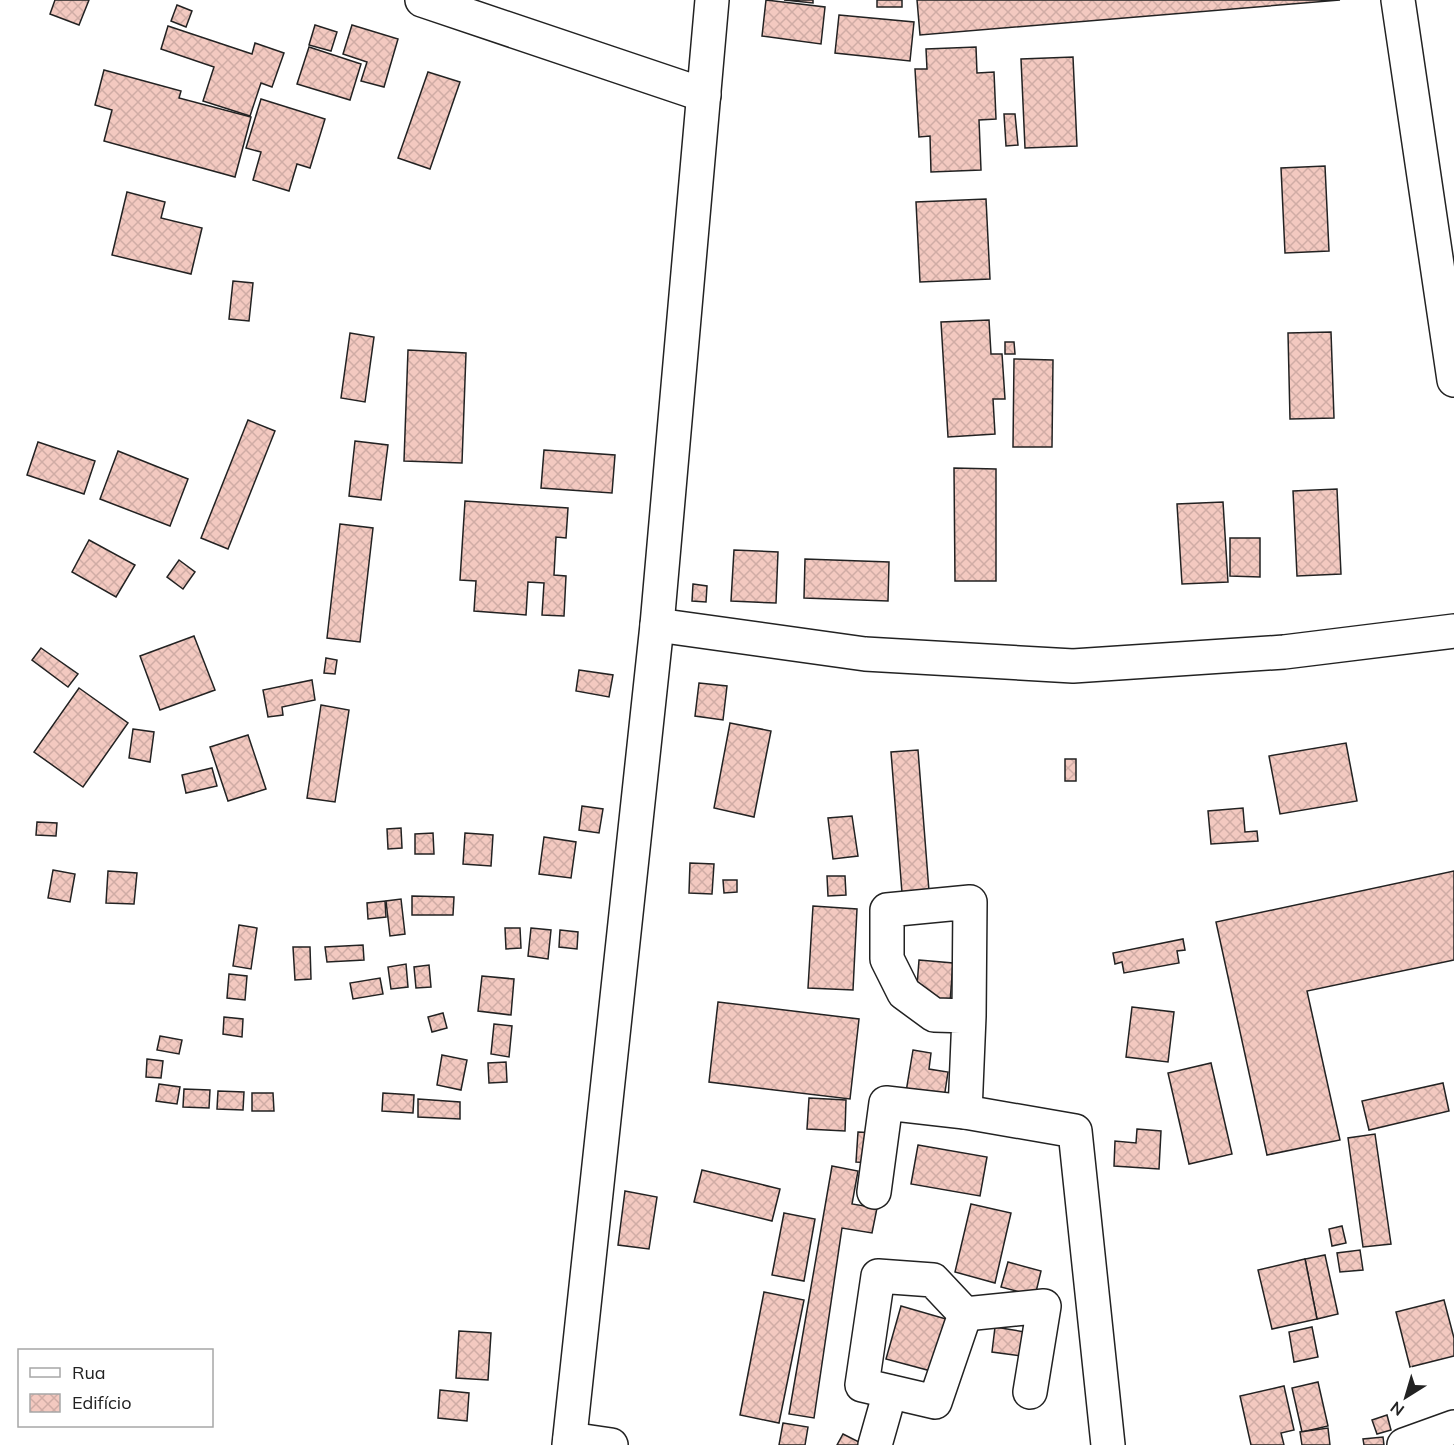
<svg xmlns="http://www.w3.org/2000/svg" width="1454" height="1445" font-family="Mulish,sans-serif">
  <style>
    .building { fill: url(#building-cross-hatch); stroke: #222; stroke-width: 1.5 }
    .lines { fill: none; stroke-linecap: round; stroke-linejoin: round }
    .minor-casing { stroke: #222; stroke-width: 36 }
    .minor { stroke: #fff; stroke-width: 33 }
  </style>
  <defs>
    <pattern id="building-cross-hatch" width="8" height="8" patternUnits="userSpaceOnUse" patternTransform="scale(1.5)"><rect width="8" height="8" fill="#f3c9c0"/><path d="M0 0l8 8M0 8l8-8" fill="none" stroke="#d0aca5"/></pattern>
  </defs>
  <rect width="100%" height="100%" fill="#fff"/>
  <g class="building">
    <path d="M55,0H89L79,25L50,14Z"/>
    <path d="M766,0L825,7L821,44L762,36Z"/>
    <path d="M784,0H813V3Z"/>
    <rect x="877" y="0" width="25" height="7"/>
    <path d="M917,0H1340L920,35Z"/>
    <path d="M177,5L192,11L186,27L171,21Z"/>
    <path d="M839,15L914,22L910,61L835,53Z"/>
    <path d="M315,25L337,32L331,51L309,45Z"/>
    <path d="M352,25L398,39L384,87L361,81L367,62L343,54Z"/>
    <path d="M168,26L252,54L255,43L284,53L272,87L261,83L250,116L203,101L214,67L161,49Z"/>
    <path d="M309,47L361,64L350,100L297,84Z"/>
    <path d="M976,47L977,73L994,72L996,119L979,120L981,170L931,172L930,136L919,137L915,69H927L926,49Z"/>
    <path d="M1073,57L1077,146L1025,148L1021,59Z"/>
    <path d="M104,70L181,91L179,98L251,117L235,177L104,141L112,110L95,105Z"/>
    <path d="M428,72L460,82L430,169L398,158Z"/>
    <path d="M261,99L325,119L310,168L297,164L289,191L253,180L261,152L246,148Z"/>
    <path d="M1004,114H1015L1018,145L1006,146Z"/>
    <path d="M1325,166L1329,251L1285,253L1281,168Z"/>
    <path d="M127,192L165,202L161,218L202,228L191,274L112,255Z"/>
    <path d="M986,199L990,279L920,282L916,202Z"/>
    <path d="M233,281L253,283L249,321L229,319Z"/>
    <path d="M989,320L991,354H1002L1005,399H993L995,434L948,437L941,322Z"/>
    <path d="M1331,332L1334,418L1290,419L1288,333Z"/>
    <path d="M350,333L374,337L365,402L341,398Z"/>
    <path d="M1005,342H1014L1015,354H1005Z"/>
    <path d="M408,350L466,353L462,463L404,461Z"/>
    <path d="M1014,359L1053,360L1052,447H1013Z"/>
    <path d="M248,420L275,431L228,549L201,538Z"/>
    <path d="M355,441L388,445L381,500L349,496Z"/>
    <path d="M38,442L95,461L84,494L27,475Z"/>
    <path d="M544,450L615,455L612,493L541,488Z"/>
    <path d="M118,451L188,479L170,526L100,499Z"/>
    <path d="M954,468L996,469V581H955Z"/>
    <path d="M1337,489L1341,574L1297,576L1293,491Z"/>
    <path d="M465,501L568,508L566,538L556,537L554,575L566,576L564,616L542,615L544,583L528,582L526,615L474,611L476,581L460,580Z"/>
    <path d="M1223,502L1228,582L1182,584L1177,504Z"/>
    <path d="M340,524L373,528L360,642L327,638Z"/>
    <path d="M1230,538H1260V577L1230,576Z"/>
    <path d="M89,540L135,565L116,597L72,572Z"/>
    <path d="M734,550L778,552L776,603L731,601Z"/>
    <path d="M805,559L889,562L888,601L804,598Z"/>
    <path d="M179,560L195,572L183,589L167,577Z"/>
    <path d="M693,584L707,586L706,602L692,601Z"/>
    <path d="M194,636L215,690L160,710L140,656Z"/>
    <path d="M41,648L78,674L68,687L32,660Z"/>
    <path d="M326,658L337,660L335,674L324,673Z"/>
    <path d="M579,670L613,675L609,697L576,691Z"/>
    <path d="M312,680L315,700L282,707L283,715L268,717L263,690Z"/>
    <path d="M699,683L727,686L723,720L695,716Z"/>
    <path d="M79,688L128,723L83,787L34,752Z"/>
    <path d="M321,705L349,710L335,802L307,798Z"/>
    <path d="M730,723L771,731L754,817L714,808Z"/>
    <path d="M133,729L154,732L150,762L129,758Z"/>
    <path d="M248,735L266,789L228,801L210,747Z"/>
    <path d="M1346,743L1357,801L1280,814L1269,756Z"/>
    <path d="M918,750L929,891L902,893L891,752Z"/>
    <rect x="1065" y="759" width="11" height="22"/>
    <path d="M212,768L217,786L186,793L182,775Z"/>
    <path d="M582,806L603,809L599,833L579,830Z"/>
    <path d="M1243,808L1245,832L1257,831L1258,841L1211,844L1208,811Z"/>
    <path d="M852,816L858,856L833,859L828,818Z"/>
    <path d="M37,822L57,823L56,836L36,835Z"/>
    <path d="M401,828L402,848L388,849L387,829Z"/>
    <path d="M433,833L434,854H415V834Z"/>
    <path d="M465,833L493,835L491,866L463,864Z"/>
    <path d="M544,837L576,842L571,878L539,874Z"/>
    <path d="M690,863L714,864L712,894L689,893Z"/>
    <path d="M53,870L75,874L70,902L48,898Z"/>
    <path d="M108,871L137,873L134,904L106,903Z"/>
    <path d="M1454,871V960L1307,991L1340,1140L1267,1155L1216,922Z"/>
    <path d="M827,876H845L846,895L828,896Z"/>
    <path d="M723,880H737V892L724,893Z"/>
    <path d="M412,896L454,897L453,915H412Z"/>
    <path d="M401,899L405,934L390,936L386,901Z"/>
    <path d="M385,901L386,917L368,919L367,903Z"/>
    <path d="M813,906L857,909L853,990L808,988Z"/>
    <path d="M239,925L257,928L251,969L233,966Z"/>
    <path d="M505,928H520L521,948L506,949Z"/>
    <path d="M531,928L551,930L548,959L528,956Z"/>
    <path d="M560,930L578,932L577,949L559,947Z"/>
    <path d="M1183,939L1185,950L1177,951L1179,963L1124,973L1122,962L1115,964L1113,953Z"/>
    <path d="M363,945L364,960L327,962L325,947Z"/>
    <path d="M293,947H310L311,979L295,980Z"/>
    <path d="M919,960L953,963L950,1002L916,999Z"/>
    <path d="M406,964L408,987L391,989L388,967Z"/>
    <path d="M429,965L431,987L416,988L414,967Z"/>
    <path d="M229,974L247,976L245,1000L227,998Z"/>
    <path d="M482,976L514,979L511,1015L478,1011Z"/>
    <path d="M380,978L383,994L353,999L350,983Z"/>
    <path d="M718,1002L859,1019L850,1099L709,1082Z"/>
    <path d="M1132,1007L1174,1012L1168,1062L1126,1057Z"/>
    <path d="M443,1013L447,1028L432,1032L428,1017Z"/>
    <path d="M224,1017L243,1019L242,1037L223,1034Z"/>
    <path d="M494,1024L512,1026L509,1057L491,1054Z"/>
    <path d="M160,1036L182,1040L179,1054L157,1050Z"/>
    <path d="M913,1050L931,1053L929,1069L948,1072L943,1105L905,1098Z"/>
    <path d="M442,1055L467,1060L461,1090L437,1085Z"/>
    <path d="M147,1059L163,1061L161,1078L146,1077Z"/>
    <path d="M506,1062L507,1082L489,1083L488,1063Z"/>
    <path d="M1211,1063L1232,1154L1189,1164L1168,1073Z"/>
    <path d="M1443,1083L1449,1111L1369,1130L1362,1101Z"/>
    <path d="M159,1084L180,1087L177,1104L156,1101Z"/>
    <path d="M184,1089L210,1090L209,1108L183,1107Z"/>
    <path d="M218,1091L244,1092L243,1110L217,1109Z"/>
    <path d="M252,1093H273L274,1111H252Z"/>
    <path d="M383,1093L414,1095L413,1113L382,1111Z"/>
    <path d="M809,1098L846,1100L845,1131L807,1129Z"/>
    <path d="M418,1099L460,1102V1119L418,1117Z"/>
    <path d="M1137,1129L1161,1131L1159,1169L1114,1166L1115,1141L1136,1143Z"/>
    <path d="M858,1132L876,1133L874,1163L856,1162Z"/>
    <path d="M1375,1134L1391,1244L1363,1247L1348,1138Z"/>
    <path d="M918,1145L987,1157L980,1196L911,1184Z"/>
    <path d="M832,1166L858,1171L852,1204L877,1208L872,1233L842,1228L814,1418L789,1414Z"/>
    <path d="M702,1170L780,1189L772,1221L694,1202Z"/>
    <path d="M625,1191L657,1197L649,1249L618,1245Z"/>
    <path d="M971,1204L1011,1213L995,1283L955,1272Z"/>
    <path d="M784,1213L815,1219L804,1281L772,1275Z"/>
    <path d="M1342,1226L1346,1243L1332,1246L1329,1229Z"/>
    <path d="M1360,1250L1363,1270L1340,1272L1337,1253Z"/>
    <path d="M1325,1255L1338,1314L1317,1319L1305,1259Z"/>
    <path d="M1305,1259L1317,1319L1272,1329L1258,1270Z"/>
    <path d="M1008,1262L1041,1271L1035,1296L1001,1287Z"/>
    <path d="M764,1292L804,1300L779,1423L740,1415Z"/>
    <path d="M1444,1300L1454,1338V1356L1410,1367L1396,1312Z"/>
    <path d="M901,1306L946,1319L931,1371L886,1359Z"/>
    <path d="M995,1327L1025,1332L1021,1356L992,1352Z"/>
    <path d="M1312,1327L1318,1357L1294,1362L1289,1332Z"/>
    <path d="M459,1331L491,1333L488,1380L456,1378Z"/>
    <path d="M1318,1382L1328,1426L1302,1432L1292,1388Z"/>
    <path d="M1284,1386L1294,1430L1281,1433L1284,1445H1251L1240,1396Z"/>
    <path d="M440,1390L469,1393L467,1421L438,1418Z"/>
    <path d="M1387,1415L1391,1430L1377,1434L1372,1420Z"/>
    <path d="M783,1423L808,1427L805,1445H779Z"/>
    <path d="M1328,1428L1330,1445H1302L1300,1432Z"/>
    <path d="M843,1434L861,1443L860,1445H837Z"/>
    <path d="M1383,1437L1384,1445H1364L1363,1439Z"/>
  </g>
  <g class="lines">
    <defs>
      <g id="minor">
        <path d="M422,0L704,95"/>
        <path d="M1398,0L1454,380"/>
        <path d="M657,625L865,654L1073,666L1284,652L1454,631"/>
        <path d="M965,1112L969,1016L970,902L887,910V959L904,993L934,1015L969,1016"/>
        <path d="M874,1192L886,1103L965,1112L1075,1131L1108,1445"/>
        <path d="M878,1276L933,1280L965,1314L935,1402L862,1385Z"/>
        <path d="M965,1314L1044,1306L1030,1392"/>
        <path d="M570,1439L611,1445"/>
        <path d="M569,1445L657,625L712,0"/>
        <path d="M875,1445L890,1392"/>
        <path d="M1404,1445L1454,1427"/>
      </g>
    </defs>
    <use href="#minor" class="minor-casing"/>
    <use href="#minor" class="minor"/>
  </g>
  <rect x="18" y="1349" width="195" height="78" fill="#ffffff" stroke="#a7a7a7" stroke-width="1.5"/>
  <rect x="30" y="1368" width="30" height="9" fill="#ffffff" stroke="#a7a7a7" stroke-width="1.5"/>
  <text x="72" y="1379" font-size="18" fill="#222222">Rua</text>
  <rect x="30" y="1394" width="30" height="18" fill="url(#building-cross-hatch)" stroke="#a7a7a7" stroke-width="1.5"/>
  <text x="72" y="1409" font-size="18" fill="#222222">Edifício</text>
  <g transform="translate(1406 1397) rotate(217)" stroke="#ffffff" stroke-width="4.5" paint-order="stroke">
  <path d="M0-4.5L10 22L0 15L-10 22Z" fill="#222222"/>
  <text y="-9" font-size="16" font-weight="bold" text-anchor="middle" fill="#222222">N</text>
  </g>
</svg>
